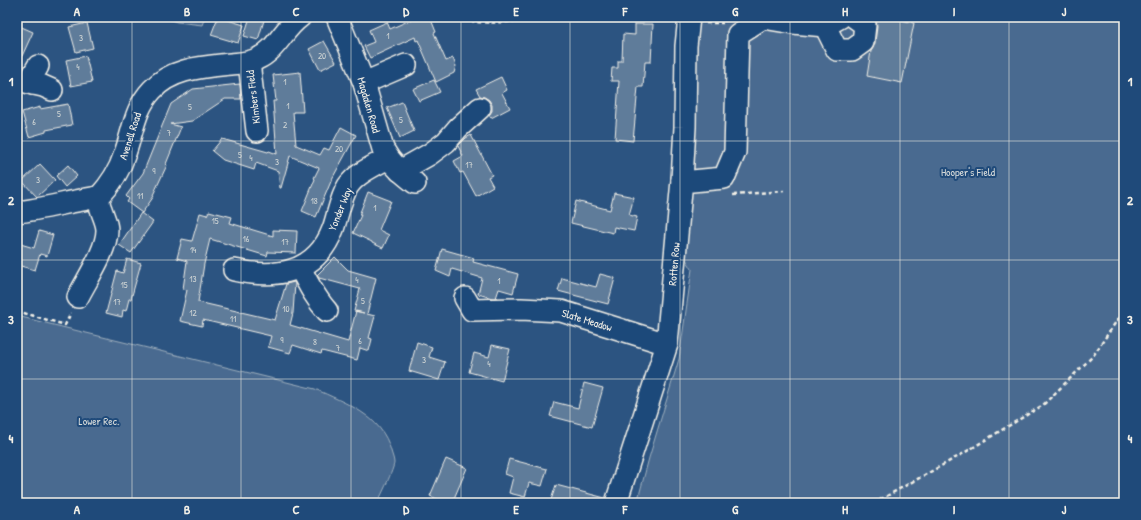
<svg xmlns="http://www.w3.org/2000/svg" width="1141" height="520" font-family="'Patrick Hand',sans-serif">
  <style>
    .green { fill: #496b90; stroke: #9eaebc }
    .building { fill: #5e7b9a; stroke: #f4f1e8 }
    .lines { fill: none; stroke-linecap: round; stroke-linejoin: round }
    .minor-casing { stroke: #f4f1e8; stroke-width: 24 }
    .path { stroke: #f4f1e8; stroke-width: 2.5; stroke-dasharray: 4 3; stroke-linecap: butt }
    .minor { stroke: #1f4a7a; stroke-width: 21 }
    .grid { fill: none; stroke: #f4f1e8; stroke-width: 1; stroke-opacity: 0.55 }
    .labels { text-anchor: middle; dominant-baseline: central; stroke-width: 4; stroke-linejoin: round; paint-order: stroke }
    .number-label { font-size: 9px; fill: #ced4d4 }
    .street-label { font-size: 11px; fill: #f4f1e8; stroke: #1f4a7a }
    .park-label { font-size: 11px; fill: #dadddb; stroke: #1f4a7a }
    .neatline { fill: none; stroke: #f4f1e8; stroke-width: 1.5 }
    .grid-label { font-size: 13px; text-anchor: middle; font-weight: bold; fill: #f4f1e8 }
  </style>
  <rect width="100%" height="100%" fill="#2c5481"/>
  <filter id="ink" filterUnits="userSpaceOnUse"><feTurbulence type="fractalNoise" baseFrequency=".025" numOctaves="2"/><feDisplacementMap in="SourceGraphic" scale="8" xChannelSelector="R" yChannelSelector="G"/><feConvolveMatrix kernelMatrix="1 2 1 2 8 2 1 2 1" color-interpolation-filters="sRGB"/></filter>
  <g filter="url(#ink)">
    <g class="green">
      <path d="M160,17H205L202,25L177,22Z"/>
      <path d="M689,17H1124V503H637L649,458L679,359L692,269L676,243Z"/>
      <path d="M17,316L315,389C345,403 382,415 391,451C392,455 394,459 394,463C394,468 381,497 377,503H17Z"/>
    </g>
    <g class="building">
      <path d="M218,17L244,25L238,43L211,35Z"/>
      <path d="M250,17H265L258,40L244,36Z"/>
      <path d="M417,17H430L436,32L434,33L446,61L453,58L456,66L454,73L436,82L418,40L416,41L415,37L370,58L364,46L374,42L369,30L387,22L390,29Z"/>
      <path d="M876,17H887L914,23L902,83L867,76L871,51L873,48L875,43L877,26Z"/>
      <path d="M87,23L93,48L76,52L69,27Z"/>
      <path d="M635,24H653L651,62H645L643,87H638L633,141L615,139L619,81H611L612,68H618V61H622L623,34L635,35Z"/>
      <path d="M17,25L33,32L17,67Z"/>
      <path d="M324,41L336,62L320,70L309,49Z"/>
      <path d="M86,56L92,82L71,86L66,60Z"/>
      <path d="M300,72L303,112H293L296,145L320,155L324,148L329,150L341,127L356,135L332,179L316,217L302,211L315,179L314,178L319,168L290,156L281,188H280L278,171L256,163L254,170L223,160L212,151L222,139L268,152L269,151L277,154L273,101H276L273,75Z"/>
      <path d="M501,77L507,90L502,93L510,108L491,118L489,115L492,111V105L489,100L484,97L480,96L476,89Z"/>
      <path d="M434,80L440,92L419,101L413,89Z"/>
      <path d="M240,84L241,99H225L192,121L170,124L181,127L166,164L167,165L153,195L154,196L142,213L127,202L129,199L126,196L143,173L171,104L193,89Z"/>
      <path d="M402,102L414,131L400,138L387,108Z"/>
      <path d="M68,104L72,125L46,130V132L29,137L22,112L40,107V109Z"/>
      <path d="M471,135L492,175L488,177L493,186L476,196L463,172L460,173L454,161L463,156L458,146L466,138Z"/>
      <path d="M40,164L55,180L37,197L22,181Z"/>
      <path d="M68,165L77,176L65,187L56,176Z"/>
      <path d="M368,192L391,201L379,230L389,235L383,248L372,243V242L353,233L361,215H359Z"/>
      <path d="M614,193L634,197L629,215L637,217L634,231L614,227L613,233L571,223L576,201L610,210Z"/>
      <path d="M209,211L232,217L230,223L273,236V230L297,231L296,253L268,252L267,256L210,239L204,264L198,302L275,320L286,284L294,282L295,283L293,313L290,325L348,342L356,311L364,313L354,311L360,289L319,278L317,275L335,257L348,270L376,278L367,314L375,316L369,338L372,339L369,351L360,348L357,360L322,351L321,354L293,345L290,353L268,347L271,336L203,320L202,326L180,321L187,290L183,289L187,261L177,258L182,239L192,241L200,213L207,215Z"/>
      <path d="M141,213L153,222L131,253L119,245Z"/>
      <path d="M39,231L53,235L47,256L40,254L35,270L17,265V243L34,248Z"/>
      <path d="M442,249L474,258L473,262L518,274L513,293L499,289L496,298H492L478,294L482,278L452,269L450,277L436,271Z"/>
      <path d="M127,259L141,263L131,299H129L126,311L123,310L122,317L106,313L117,271L123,273Z"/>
      <path d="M600,274L615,278L608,304L558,291L562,278L596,287Z"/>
      <path d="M417,342L432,347L429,357L445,362L439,380L409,371Z"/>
      <path d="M492,345L510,349L502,381L469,372L474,353L489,357Z"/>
      <path d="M584,383L603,388L592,427L550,416L554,402L578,408Z"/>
      <path d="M446,459L467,468L452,503H446L430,496Z"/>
      <path d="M509,459L547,469L542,486L529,483L525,497L509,493L513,477L505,474Z"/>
      <path d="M556,485L605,498L604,503H550Z"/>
    </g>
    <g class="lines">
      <defs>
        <g id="minor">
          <path d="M337,17L364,83L383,149C391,164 402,173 415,183"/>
          <path d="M825,26L837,50H852L863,42L865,25L854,17"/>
          <path d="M249,62L257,131"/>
          <path d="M17,80L43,86L52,90"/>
          <path d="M364,83L406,65"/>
          <path d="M32,84L34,73L38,66"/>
          <path d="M400,171L430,154L446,142L458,128L480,108"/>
          <path d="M682,180L692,181L724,178L735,152L738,34L763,18L793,23L825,26L841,17"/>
          <path d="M17,212C44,209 71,201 99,197"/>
          <path d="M300,268C308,283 315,298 327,311"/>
          <path d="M234,270C276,279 316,274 333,229C338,215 340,199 348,186C357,173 374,166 388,158"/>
          <path d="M78,297C87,279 107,250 107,230C107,223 103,216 101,209C99,205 99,201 99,197C110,185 119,172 124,156C133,133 134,109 152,90C172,68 203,67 231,64C240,63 249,63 257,59C277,50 283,29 300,17"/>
          <path d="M465,298L472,310L521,309L561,311L667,344"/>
          <path d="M616,503L667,344L682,180L685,127L686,46L689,17"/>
        </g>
      </defs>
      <use href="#minor" class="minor-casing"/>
      <g class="path">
        <path d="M457,17C477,27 524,21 546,17"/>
        <path d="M653,17L670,19"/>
        <path d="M706,23H723"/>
        <path d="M733,195L784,191"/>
        <path d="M17,311L65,325L71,313"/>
        <path d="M874,503L959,456L1043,405L1093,356L1124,310"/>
      </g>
      <use href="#minor" class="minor"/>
    </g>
  </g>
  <path class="grid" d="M132,17V503M241,17V503M351,17V503M461,17V503M570,17V503M680,17V503M790,17V503M900,17V503M1009,17V503M17,141H1124M17,260H1124M17,379H1124"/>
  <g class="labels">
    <g class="number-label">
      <text x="388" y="36">1</text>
      <text x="81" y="38">3</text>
      <text x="322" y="56">20</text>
      <text x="78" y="67">4</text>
      <text x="285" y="82">1</text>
      <text x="288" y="106">1</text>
      <text x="190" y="107">5</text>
      <text x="59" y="114">5</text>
      <text x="401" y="120">5</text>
      <text x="34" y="122">6</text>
      <text x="285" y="125">2</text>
      <text x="169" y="133">7</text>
      <text x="339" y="149">20</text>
      <text x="240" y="155">5</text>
      <text x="251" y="158">4</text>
      <text x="277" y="162">3</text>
      <text x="469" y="165">17</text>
      <text x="154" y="171">9</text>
      <text x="38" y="180">3</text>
      <text x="140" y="196">11</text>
      <text x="314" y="201">18</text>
      <text x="375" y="208">1</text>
      <text x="215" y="221">15</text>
      <text x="246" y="239">16</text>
      <text x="285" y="242">17</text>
      <text x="193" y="250">14</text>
      <text x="193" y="279">13</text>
      <text x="357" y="280">4</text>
      <text x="499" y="281">1</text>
      <text x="124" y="285">15</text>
      <text x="363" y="301">5</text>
      <text x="117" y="302">17</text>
      <text x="286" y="309">10</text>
      <text x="193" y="313">12</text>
      <text x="233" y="319">11</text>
      <text x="282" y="340">9</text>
      <text x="360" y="341">6</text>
      <text x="315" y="342">8</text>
      <text x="338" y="348">7</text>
      <text x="424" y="360">3</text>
      <text x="489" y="364">4</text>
    </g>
    <g class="street-label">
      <text transform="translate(253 97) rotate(-97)">Kimbers Field</text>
      <text transform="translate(369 105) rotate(74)">Magdalen Road</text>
      <text transform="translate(130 136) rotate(-72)">Avenell Road</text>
      <text transform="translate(340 209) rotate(-68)">Yonder Way</text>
      <text transform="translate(674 264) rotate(-85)">Rotten Row</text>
      <text transform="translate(587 320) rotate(17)">Slate Meadow</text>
    </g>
    <g class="park-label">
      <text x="968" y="172">Hooper's Field</text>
      <text x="99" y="421">Lower Rec.</text>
    </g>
  </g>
  <rect width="1141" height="520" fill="none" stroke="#1f4a7a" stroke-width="44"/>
  <rect x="22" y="22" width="1097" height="476" class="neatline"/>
  <g class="grid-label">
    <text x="77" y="16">A</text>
    <text x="187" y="16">B</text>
    <text x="296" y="16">C</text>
    <text x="406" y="16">D</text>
    <text x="516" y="16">E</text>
    <text x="625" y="16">F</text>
    <text x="735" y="16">G</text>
    <text x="845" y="16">H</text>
    <text x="954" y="16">I</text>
    <text x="1064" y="16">J</text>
    <text x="11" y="86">1</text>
    <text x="1130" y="86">1</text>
    <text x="11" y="205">2</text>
    <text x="1130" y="205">2</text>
    <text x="11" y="324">3</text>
    <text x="1130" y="324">3</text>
    <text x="11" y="443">4</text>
    <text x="1130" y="443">4</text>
    <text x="77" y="514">A</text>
    <text x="187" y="514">B</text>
    <text x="296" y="514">C</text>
    <text x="406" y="514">D</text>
    <text x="516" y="514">E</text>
    <text x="625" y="514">F</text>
    <text x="735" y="514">G</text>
    <text x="845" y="514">H</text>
    <text x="954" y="514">I</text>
    <text x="1064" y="514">J</text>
  </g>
</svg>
